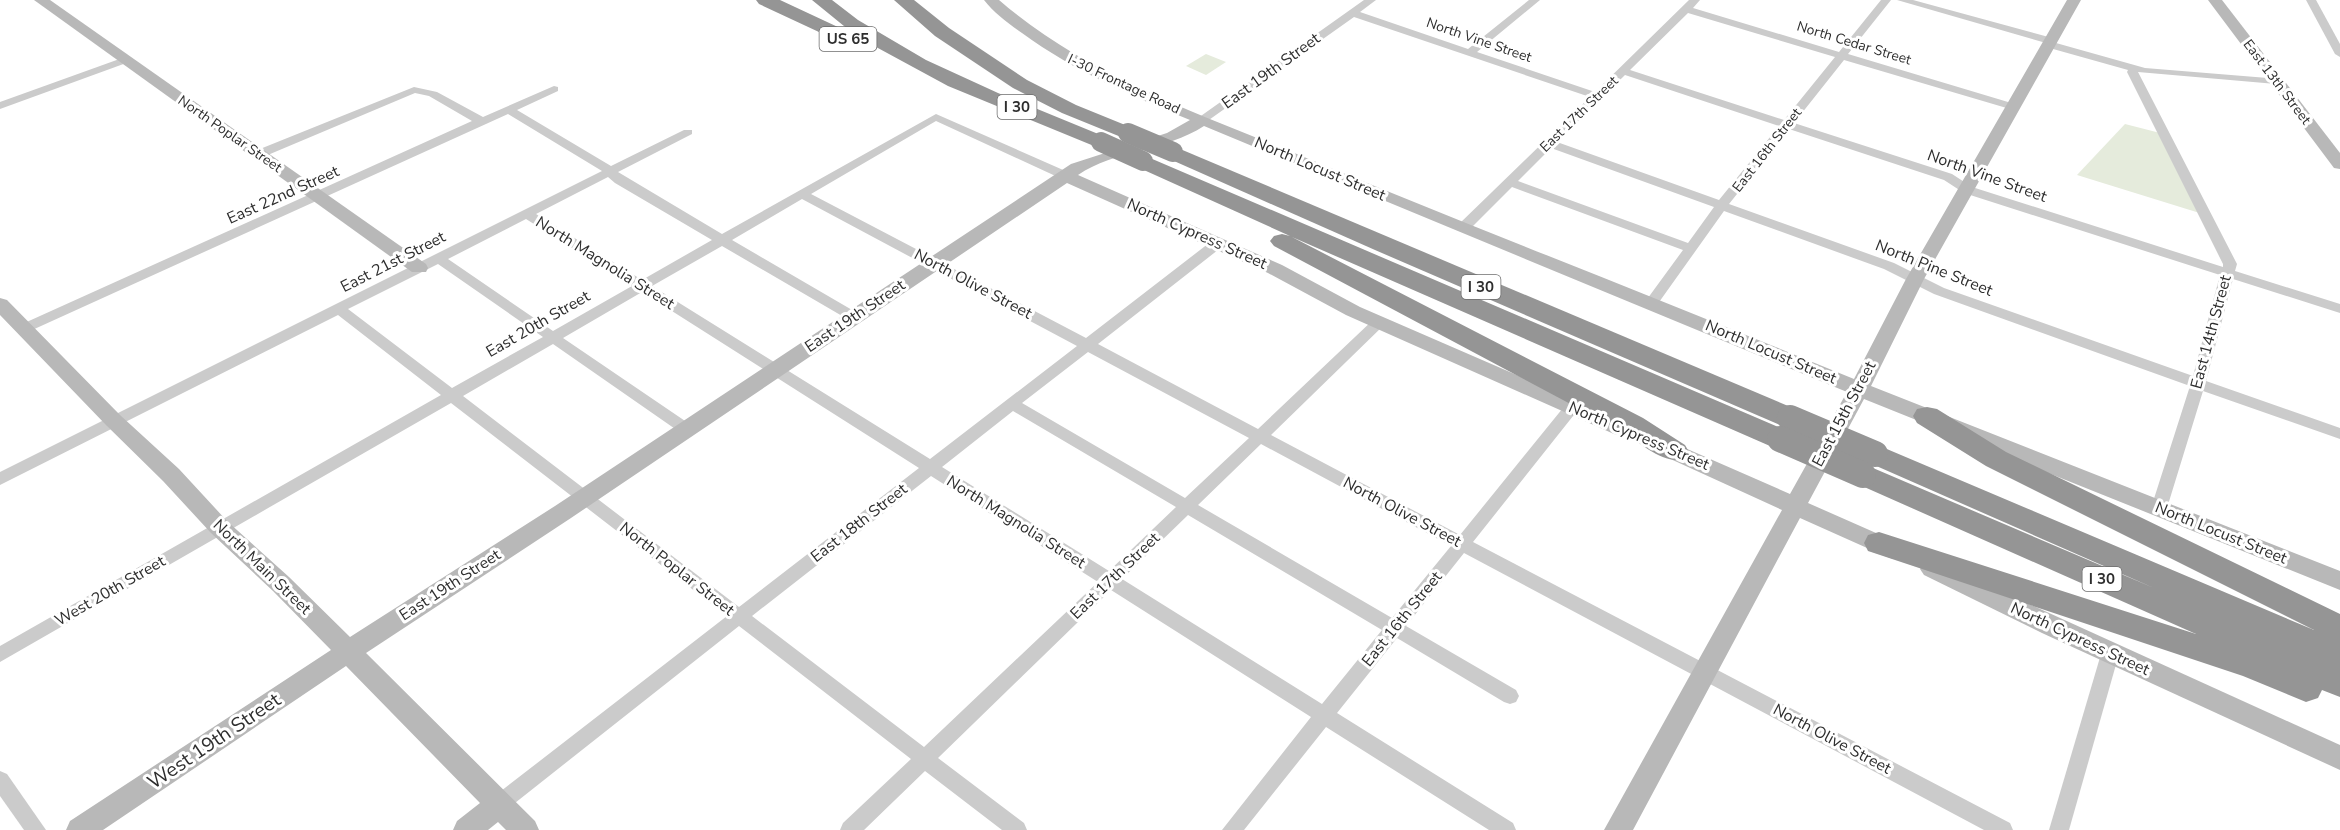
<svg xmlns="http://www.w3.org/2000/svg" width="2340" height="830" font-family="'Nunito Sans',sans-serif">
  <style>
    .green { fill: #e5ebdc }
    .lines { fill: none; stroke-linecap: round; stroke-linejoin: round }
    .street { fill: #cbcbcb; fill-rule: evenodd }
    .secondary { fill: #b8b8b8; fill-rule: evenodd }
    .highway { fill: #959595; fill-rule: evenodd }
    .highway-bridge-far1 { stroke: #959595; stroke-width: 20 }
    .highway-bridge { stroke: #959595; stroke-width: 26 }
    .labels { text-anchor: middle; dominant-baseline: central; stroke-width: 6; stroke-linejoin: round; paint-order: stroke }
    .far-street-label { font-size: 14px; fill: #2e2e2e; stroke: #fff }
    .shield { fill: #fff; stroke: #6d6d6d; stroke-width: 1.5 }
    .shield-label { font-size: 15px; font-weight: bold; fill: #2e2e2e }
    .street-label { font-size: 16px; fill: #2e2e2e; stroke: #fff }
    .near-street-label { font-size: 20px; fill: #2e2e2e; stroke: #fff }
  </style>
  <rect width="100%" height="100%" fill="#fff"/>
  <g class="green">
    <path d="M1206,54L1226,62L1206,75L1186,66Z"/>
    <path d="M2125,124L2164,134L2206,215L2077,175Z"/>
  </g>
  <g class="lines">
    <g class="street">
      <path d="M1364,0H1376L1360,12L1468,49L1529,0H1540L1477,52L1595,92L1689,0H1700L1693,8L1839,52L1881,0H1891L1848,54L2018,105V109H2010L1844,60L1794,123L1952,174L1972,187L2223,267V264L2127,72L2128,70L2046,47V43L1897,0H1913L2056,39V43L2145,68L2280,79L2282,81L2276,84L2138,72L2237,264L2235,271L2340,304V313L2233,279L2206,381L2340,428V439L2203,391L2167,508L2165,512H2153L2151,508L2190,386L1934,294L1884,269L1724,211L1657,305L1652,306L1645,302L1683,250L1512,187L1468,231H1458L1457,228L1458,225L1590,97L1354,17L1206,122H1198V118ZM1688,13L1835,57L1784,120L1630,70ZM1625,75L1779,126L1719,200L1557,142ZM1789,129L1944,180L1964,193L2220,275L2193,376L1944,288L1894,263L1729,204ZM1551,148L1714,207L1688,243L1518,181Z"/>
      <path d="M2306,0H2316L2340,44V57L2335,54Z"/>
      <path d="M125,57L130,60L129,62L0,109V102Z"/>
      <path d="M554,86L558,87V91L517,110L611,166L684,130H692V134L618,172L722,234L936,114L1070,173V179H1062L936,121L811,194L1086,338L1213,240H1223L1224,243L1223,246L1098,344L1258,429L1374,319H1384L1386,322L1384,325L1271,435L1460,535L1567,403H1577L1579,407L1577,411L1473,542L2010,823L2013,830H1984L1464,553L1406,626L1516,690L1519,696L1516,702L1510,704L1504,702L1397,638L1337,713L1513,823L1516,830H1489L1326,727L1244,830H1222L1311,717L1111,590L938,758L1024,823L1027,830H1002L925,771L864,830H840L843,823L911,759L739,626L506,810L499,813L492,810L489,804L492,798L727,616L451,403L0,662V646L441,395L338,315L0,485V472L602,171L508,114L30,331H20L18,328L20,325L472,121L429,96L415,93L263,157H255V151L414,87L437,92L483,117ZM608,177L615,183L712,240L642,280L536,214ZM802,199L1077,346L930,459L652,286L722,246L849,320H859L861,317L859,314L732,240ZM526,219L632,286L553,331L448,259ZM438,264L543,337L452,388L348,309ZM642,292L919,468L739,607L463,396L553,344L681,433H691L694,429L691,425L563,338ZM1088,352L1249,438L1185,498L1022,403ZM1013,411L1176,507L1109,571L942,467ZM1261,444L1451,546L1392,618L1198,505ZM931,476L1098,582L924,747L752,616ZM1188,515L1382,630L1322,704L1122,579Z"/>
      <path d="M2110,647L2116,649L2119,654L2069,830H2049L2101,654L2104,649Z"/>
      <path d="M0,771L7,774L46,830H24L0,796Z"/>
    </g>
    <g class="secondary">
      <path d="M34,0H50L426,264L428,268L426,272H412Z"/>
      <path d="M984,0H999C1090,79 1211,118 1321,164C1498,237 1677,306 1854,379L1906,279L2067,0H2081L1924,279L1871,386L2340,571V590L1864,399L1808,503L1901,544L1905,550L1901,556L1893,559L1885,556L1800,518L1633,830H1604L1782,510L1653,451L1650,446L1653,441L1661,438L1669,441L1790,494L1847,392L1204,126C1165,151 1115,150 1078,175L1282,265L1360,307L1630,424L1633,429L1630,434L1622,436L1614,434L1346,315L1268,273L1067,183L571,518L366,653L535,821L539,830H506L498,822L488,830H453L457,821L480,803L346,666L103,830H66L70,821L331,650L273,591L211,533L163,481L106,425L0,315V298L7,300L120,415L179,469L227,521L289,577L350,637L555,506L1071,164L1167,133L1190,120C1132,96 1074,71 1022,33C1009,24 994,13 984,0Z"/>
      <path d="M2208,0H2222L2340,153V169L2334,168Z"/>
      <path d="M1932,560L2340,745V770L2042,633L1924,575L1920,569L1924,563Z"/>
    </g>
    <g class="highway">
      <path d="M756,0H780L855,35L812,0H832L858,20L926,60L998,93L1108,138L1112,142L1108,146L1101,148L1094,146L948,86L865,41L863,46H849L759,4Z"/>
      <path d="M894,0H914L949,28L1027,80L1076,105L1135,129L1138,133L1135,137L1128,139L1121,137L1062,113L1013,88L935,36Z"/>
      <path d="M1173,146L1800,411L1804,418L1800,425L1790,427L1780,425L1375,250L1165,157L1162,152L1165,147Z"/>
      <path d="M1143,155L1790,432L1794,439L1790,446L1780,449L1770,446L1292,237L1643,418L1685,445L1689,452L1685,459C1663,465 1641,443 1623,432L1274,246L1270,241L1274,236L1282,234L1290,236L1135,166L1132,161L1135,156Z"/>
      <path d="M1927,407L1937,409L2006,452L2340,614V697L2322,690L2318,698L2306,702L2243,676L1868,551L1864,543L1868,535L1879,532L2196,634L1853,482L1849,475L1853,468L1863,465L1873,468L2154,588L1865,461L1861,454L1865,447L1875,444L2314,630L1986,466L1917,423L1913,416L1917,409Z"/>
    </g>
    <g class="highway-bridge-far1">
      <path d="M1128,133L1173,152"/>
      <path d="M1101,142L1143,161"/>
    </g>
    <g class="highway-bridge">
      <path d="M1790,418L1875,454"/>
      <path d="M1780,439L1863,475"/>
    </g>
  </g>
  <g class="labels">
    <g class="far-street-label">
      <text transform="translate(1479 40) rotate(19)">North Vine Street</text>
      <text transform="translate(1854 43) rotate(17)">North Cedar Street</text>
      <text transform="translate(2277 82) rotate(53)">East 13th Street</text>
      <text transform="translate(1124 84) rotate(25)">I-30 Frontage Road</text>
      <text transform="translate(1579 114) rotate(-44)">East 17th Street</text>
      <text transform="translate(230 134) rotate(35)">North Poplar Street</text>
      <text transform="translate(1767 150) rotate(-52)">East 16th Street</text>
    </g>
    <g class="shield">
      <rect x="819.5" y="27" width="57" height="24" rx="4.5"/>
      <rect x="997.5" y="95" width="39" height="24" rx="4.5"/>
      <rect x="1461.5" y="275" width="39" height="24" rx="4.5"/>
      <rect x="2082.5" y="567" width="39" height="24" rx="4.5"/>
    </g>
    <g class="shield-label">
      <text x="848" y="39">US 65</text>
      <text x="1017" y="107">I 30</text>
      <text x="1481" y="287">I 30</text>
      <text x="2102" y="579">I 30</text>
    </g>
    <g class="street-label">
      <text transform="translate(1271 71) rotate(-36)">East 19th Street</text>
      <text transform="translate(1320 169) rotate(23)">North Locust Street</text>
      <text transform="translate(1987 176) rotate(20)">North Vine Street</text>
      <text transform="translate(283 195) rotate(-24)">East 22nd Street</text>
      <text transform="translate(1197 234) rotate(24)">North Cypress Street</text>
      <text transform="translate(393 262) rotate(-27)">East 21st Street</text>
      <text transform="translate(605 263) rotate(32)">North Magnolia Street</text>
      <text transform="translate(1934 268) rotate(22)">North Pine Street</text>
      <text transform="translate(973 284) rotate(28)">North Olive Street</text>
      <text transform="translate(855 316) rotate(-34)">East 19th Street</text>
      <text transform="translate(538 324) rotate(-30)">East 20th Street</text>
      <text transform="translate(2211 332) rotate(-75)">East 14th Street</text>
      <text transform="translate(1771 352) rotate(23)">North Locust Street</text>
      <text transform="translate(1844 414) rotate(-62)">East 15th Street</text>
      <text transform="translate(1639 436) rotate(23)">North Cypress Street</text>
      <text transform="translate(1402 512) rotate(28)">North Olive Street</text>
      <text transform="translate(1016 522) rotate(32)">North Magnolia Street</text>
      <text transform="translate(859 523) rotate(-38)">East 18th Street</text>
      <text transform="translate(2221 533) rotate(22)">North Locust Street</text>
      <text transform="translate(262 567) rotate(44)">North Main Street</text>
      <text transform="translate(677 569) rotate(38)">North Poplar Street</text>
      <text transform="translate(1115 576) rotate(-44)">East 17th Street</text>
      <text transform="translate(450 585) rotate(-33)">East 19th Street</text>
      <text transform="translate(110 591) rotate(-30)">West 20th Street</text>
      <text transform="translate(1402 619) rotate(-51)">East 16th Street</text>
      <text transform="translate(2080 639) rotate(25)">North Cypress Street</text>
      <text transform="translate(1832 739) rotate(28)">North Olive Street</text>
    </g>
    <g class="near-street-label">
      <text transform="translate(214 741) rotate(-34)">West 19th Street</text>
    </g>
  </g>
</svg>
